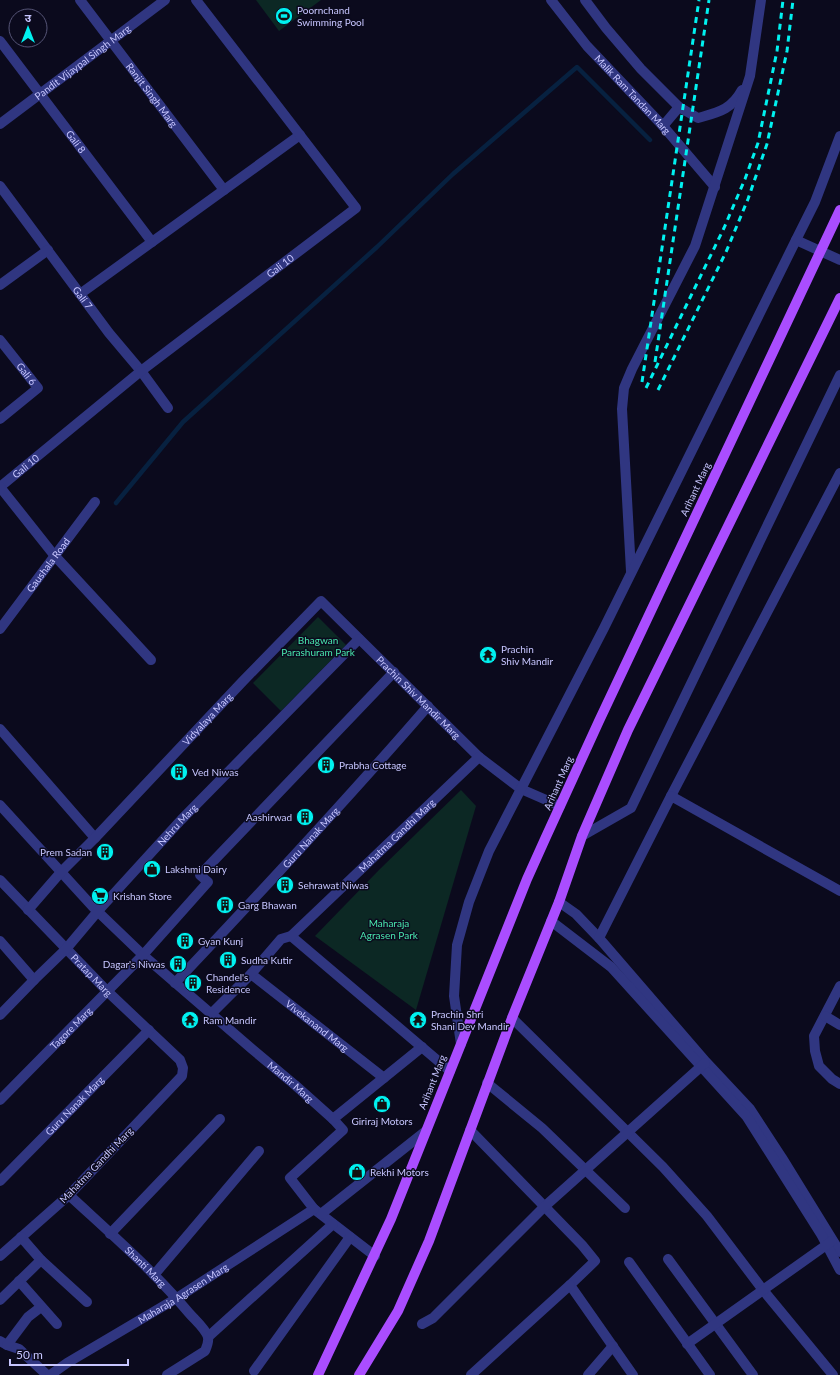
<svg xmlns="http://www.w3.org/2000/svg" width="840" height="1375" font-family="Lato,'Noto Sans Devanagari',sans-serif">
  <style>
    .green { fill: #0c2824 }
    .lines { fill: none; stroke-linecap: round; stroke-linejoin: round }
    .stream { stroke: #072140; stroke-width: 4.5 }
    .minor { stroke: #303681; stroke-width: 10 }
    .major { stroke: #aa4dff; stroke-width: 10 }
    .rail { stroke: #00f1f0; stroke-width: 3; stroke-dasharray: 6 5; stroke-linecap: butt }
    .labels { text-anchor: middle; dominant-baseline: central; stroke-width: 3; stroke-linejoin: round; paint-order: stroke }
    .poi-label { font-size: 10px; fill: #c7c6ff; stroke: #0b0a1d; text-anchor: start }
    .street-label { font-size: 10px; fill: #c7c6ff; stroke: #0b0a1d }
    .park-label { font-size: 10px; fill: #49e8af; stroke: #0b0a1d }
  </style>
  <rect width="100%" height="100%" fill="#0b0a1d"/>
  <g class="green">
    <path d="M256,0H321L279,31Z"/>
    <path d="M318,617L346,645L281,711L253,683Z"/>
    <path d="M461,790L476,806L416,1010L315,936L379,870Z"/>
  </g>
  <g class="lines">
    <path class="stream" d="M116,503L183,422L377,247L453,174L577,67L650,140"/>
    <g class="minor">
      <path id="s1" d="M80,0L224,190"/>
      <path id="s2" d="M551,0L587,46L663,126L715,187"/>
      <path d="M585,0L606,28L641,69L679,107L698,118C719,112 731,110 742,90"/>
      <path id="s3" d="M0,41L152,242"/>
      <path id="s4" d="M0,124L165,0"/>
      <path d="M663,126L679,107"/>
      <path id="s5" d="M0,186L109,333L141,371L168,408"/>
      <path d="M796,240L840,260"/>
      <path d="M0,285L48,250"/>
      <path d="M80,294L300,135"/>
      <path id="s6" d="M0,340L38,388L0,419"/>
      <path id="s7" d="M0,487L141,371L356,208L196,0"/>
      <path d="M0,487L54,555L151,660"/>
      <path d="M631,571L622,409L624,388L632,369L695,246L750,76L761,0"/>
      <path id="s8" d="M0,629L95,502"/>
      <path d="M0,729L95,838"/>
      <path d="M671,796L840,473"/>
      <path id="s9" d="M0,805L93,907L143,955L252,1049L295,1085L333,1119L343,1130L290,1178L314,1209L375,1256"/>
      <path d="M582,836L631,808L840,375"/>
      <path id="s10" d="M0,880L107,991L180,1060L183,1068L182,1076L69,1195L0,1256"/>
      <path d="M559,902L576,914L599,938L706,1062L750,1109L782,1158L840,1252"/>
      <path id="s11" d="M28,910L61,872L95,838L243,681L321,601L479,757L521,789L560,806"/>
      <path d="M551,921L611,967L747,1117L821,1234L840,1270"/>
      <path d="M291,936L450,1071"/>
      <path d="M599,938L671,796L840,891"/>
      <path d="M0,941L34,980"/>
      <path id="s12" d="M251,974L384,1078"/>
      <path id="s13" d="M175,983C261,892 346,801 428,706"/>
      <path d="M840,986L814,1036L815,1051L819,1066L832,1079L840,1084"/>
      <path id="s14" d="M211,1014L251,974L281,939L291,936L479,757"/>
      <path id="s15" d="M0,1015L34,980L66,949L98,911L181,820L359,639"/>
      <path d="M825,1016L840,1025"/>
      <path d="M512,1018L663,1167L707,1216L763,1290L833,1375"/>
      <path d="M461,1044L454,996L457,945L469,902L489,851L604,628L796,240L815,202L840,136"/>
      <path d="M487,1083L542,1128L625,1208"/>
      <path id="s16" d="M0,1100L143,955L208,882L200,875L394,672"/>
      <path d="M333,1119L422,1047"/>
      <path d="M470,1130L582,1245L595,1261L570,1285L633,1375"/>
      <path id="s17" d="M0,1181L149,1030"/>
      <path id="s18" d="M69,1195C110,1233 153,1270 189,1313C195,1320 205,1328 208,1337C209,1342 207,1346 205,1351L167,1375"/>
      <path d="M321,1214L426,1131"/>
      <path d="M110,1234L220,1119"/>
      <path d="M21,1237L41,1260L87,1302"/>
      <path d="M668,1259L753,1375"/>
      <path d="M629,1262L710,1375"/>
      <path d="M154,1275L259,1151"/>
      <path d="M19,1281L57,1324"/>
      <path d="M0,1300L41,1260"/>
      <path d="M422,1324L433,1318L544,1207L705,1063"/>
      <path d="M208,1337L333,1224"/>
      <path d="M0,1341L7,1345L19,1349L47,1375"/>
      <path d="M687,1344L832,1241"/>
      <path d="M7,1345L28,1317L41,1307"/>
      <path d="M254,1371L350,1237"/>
      <path id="s19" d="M50,1375L67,1363L177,1298L314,1209"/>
      <path d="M471,1375L570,1285"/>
      <path d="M588,1375L613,1346"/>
    </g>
    <g class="major">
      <path d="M318,1375L391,1219L527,879L545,839L599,721L840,210"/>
      <path d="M359,1375L398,1311L429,1241L512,1018L559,902L582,836L628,730L840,298"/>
    </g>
    <g class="rail">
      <path d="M655,362L709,0"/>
      <path d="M642,382L699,0"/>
      <path d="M646,388L724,228L745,179L758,143L777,51L783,0"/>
      <path d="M658,390L726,252L748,199L767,144L787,51L793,0"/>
    </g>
  </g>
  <defs>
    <symbol id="stadium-disc" viewBox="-11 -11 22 22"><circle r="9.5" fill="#00f1f0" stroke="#0b0a1d"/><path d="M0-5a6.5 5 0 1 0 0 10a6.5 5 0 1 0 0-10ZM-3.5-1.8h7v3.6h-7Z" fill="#111"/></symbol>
    <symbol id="temple-disc" viewBox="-11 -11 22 22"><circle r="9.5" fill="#00f1f0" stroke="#0b0a1d"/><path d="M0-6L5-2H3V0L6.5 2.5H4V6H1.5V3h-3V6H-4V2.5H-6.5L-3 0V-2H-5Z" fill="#111"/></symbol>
    <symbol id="building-disc" viewBox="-11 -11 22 22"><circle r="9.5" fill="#00f1f0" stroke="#0b0a1d"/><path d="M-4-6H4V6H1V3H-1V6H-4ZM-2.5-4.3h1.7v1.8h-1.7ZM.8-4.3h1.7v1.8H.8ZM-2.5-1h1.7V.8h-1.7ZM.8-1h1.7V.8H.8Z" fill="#111"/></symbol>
    <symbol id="shop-disc" viewBox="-11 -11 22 22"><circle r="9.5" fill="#00f1f0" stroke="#0b0a1d"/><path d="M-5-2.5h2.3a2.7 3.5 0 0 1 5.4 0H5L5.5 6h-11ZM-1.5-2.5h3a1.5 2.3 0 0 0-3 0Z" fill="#111"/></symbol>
    <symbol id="supermarket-disc" viewBox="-11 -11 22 22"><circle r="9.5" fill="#00f1f0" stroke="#0b0a1d"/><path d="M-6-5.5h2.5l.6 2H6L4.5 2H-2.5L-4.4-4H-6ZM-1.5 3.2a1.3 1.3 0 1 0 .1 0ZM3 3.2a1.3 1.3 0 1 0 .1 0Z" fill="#111"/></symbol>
  </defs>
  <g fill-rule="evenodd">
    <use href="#stadium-disc" x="274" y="6" width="20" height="20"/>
    <use href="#temple-disc" x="478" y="645" width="20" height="20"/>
    <use href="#building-disc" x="316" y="755" width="20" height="20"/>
    <use href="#building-disc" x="169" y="762" width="20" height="20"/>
    <use href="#building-disc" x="295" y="807" width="20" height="20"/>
    <use href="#building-disc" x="95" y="842" width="20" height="20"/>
    <use href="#shop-disc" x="142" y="859" width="20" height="20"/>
    <use href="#building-disc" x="275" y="875" width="20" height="20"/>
    <use href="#supermarket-disc" x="90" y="886" width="20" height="20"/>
    <use href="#building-disc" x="215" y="895" width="20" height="20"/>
    <use href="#building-disc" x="175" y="931" width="20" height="20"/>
    <use href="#building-disc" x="218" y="950" width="20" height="20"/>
    <use href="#building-disc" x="168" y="954" width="20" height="20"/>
    <use href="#building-disc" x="183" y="973" width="20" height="20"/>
    <use href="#temple-disc" x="180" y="1010" width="20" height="20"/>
    <use href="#temple-disc" x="408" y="1010" width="20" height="20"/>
    <use href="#shop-disc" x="372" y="1094" width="20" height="20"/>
    <use href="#shop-disc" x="347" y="1162" width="20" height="20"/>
  </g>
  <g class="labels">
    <g class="poi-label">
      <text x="297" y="10">Poornchand<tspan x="297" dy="12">Swimming Pool</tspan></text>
      <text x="501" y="649">Prachin<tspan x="501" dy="12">Shiv Mandir</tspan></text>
      <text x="339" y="765">Prabha Cottage</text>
      <text x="192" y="772">Ved Niwas</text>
      <text x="292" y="817" text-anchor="end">Aashirwad</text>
      <text x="92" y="852" text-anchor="end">Prem Sadan</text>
      <text x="165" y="869">Lakshmi Dairy</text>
      <text x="298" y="885">Sehrawat Niwas</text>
      <text x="113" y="896">Krishan Store</text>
      <text x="238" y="905">Garg Bhawan</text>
      <text x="198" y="941">Gyan Kunj</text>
      <text x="241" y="960">Sudha Kutir</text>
      <text x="165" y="964" text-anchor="end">Dagar's Niwas</text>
      <text x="206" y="977">Chandel's<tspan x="206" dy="12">Residence</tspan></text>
      <text x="431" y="1014">Prachin Shri<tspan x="431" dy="12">Shani Dev Mandir</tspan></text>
      <text x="203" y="1020">Ram Mandir</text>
      <text x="382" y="1121" text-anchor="middle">Giriraj Motors</text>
      <text x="370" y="1172">Rekhi Motors</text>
    </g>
    <g class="street-label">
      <text stroke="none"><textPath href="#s4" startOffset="103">Pandit Vijaypal Singh Marg</textPath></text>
      <text stroke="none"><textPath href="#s2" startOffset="125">Malik Ram Tandan Marg</textPath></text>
      <text stroke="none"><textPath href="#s1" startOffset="119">Ranjit Singh Marg</textPath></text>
      <text stroke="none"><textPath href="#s3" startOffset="126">Gali 8</textPath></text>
      <text stroke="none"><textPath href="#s7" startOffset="357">Gali 10</textPath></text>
      <text stroke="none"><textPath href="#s5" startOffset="139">Gali 7</textPath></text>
      <text stroke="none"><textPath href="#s6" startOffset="43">Gali 6</textPath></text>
      <text stroke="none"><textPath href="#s7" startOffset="33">Gali 10</textPath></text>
      <text transform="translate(695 489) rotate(-65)">Arihant Marg</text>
      <text stroke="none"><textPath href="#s8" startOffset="80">Gaushala Road</textPath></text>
      <text stroke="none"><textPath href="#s11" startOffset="563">Prachin Shiv Mandir Marg</textPath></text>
      <text stroke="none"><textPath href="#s11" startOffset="262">Vidyalaya Marg</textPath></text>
      <text transform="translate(558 783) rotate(-66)">Arihant Marg</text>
      <text stroke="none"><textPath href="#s15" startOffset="260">Nehru Marg</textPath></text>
      <text stroke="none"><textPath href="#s14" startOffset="259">Mahatma Gandhi Marg</textPath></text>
      <text stroke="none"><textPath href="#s13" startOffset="199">Guru Nanak Marg</textPath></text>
      <text stroke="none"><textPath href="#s10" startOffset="132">Pratap Marg</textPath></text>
      <text stroke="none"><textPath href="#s12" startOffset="84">Vivekanand Marg</textPath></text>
      <text stroke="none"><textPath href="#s16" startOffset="101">Tagore Marg</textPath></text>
      <text stroke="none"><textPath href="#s9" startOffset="402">Mandir Marg</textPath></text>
      <text transform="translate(432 1082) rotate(-68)">Arihant Marg</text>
      <text stroke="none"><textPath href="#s17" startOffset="106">Guru Nanak Marg</textPath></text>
      <text transform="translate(96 1165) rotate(-46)">Mahatma Gandhi Marg</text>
      <text stroke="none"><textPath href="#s18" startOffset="105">Shanti Marg</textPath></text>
      <text stroke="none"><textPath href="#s19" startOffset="156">Maharaja Agrasen Marg</textPath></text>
    </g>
    <g class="park-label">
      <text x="318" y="640">Bhagwan<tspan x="318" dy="12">Parashuram Park</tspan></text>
      <text x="389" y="923">Maharaja<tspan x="389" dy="12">Agrasen Park</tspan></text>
    </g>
  </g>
  <g transform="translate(28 28)"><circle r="19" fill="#0b0a1d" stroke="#565577"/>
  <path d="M0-3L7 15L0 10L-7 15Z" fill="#00f1f0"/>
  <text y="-6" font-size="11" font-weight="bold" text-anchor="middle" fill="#c7c6ff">उ</text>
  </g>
  <path d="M10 1359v6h118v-6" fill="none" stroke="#c7c6ff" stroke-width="2"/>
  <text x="16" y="1359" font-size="12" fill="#c7c6ff" stroke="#0b0a1d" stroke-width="3" paint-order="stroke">50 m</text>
</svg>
